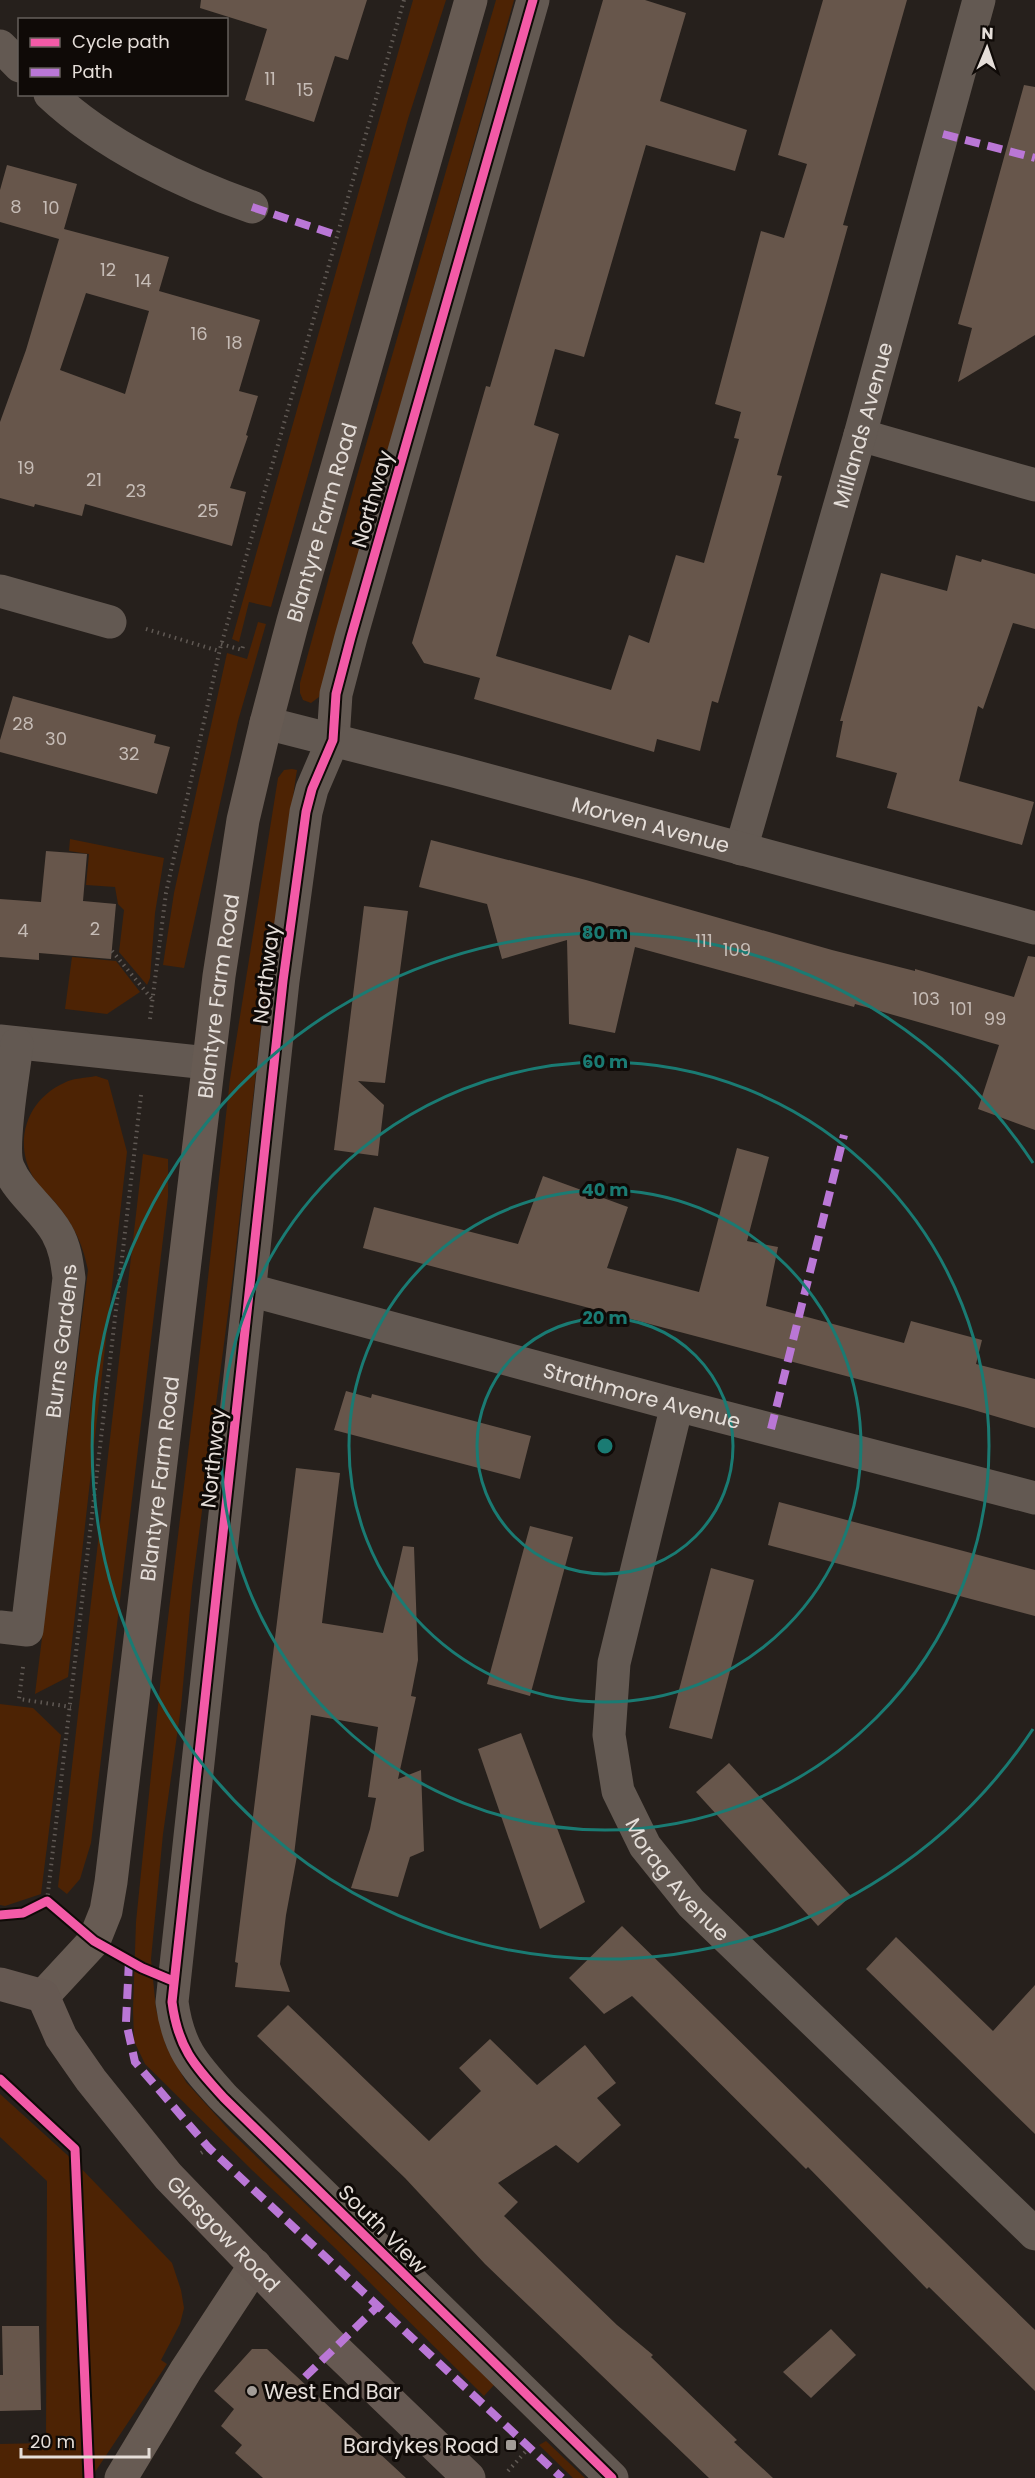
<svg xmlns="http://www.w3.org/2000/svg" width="1035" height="2478" font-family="Poppins,sans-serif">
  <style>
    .green { fill: #4d2304 }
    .building { fill: #67564b; fill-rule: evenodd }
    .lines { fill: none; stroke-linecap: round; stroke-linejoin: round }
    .path { stroke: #605954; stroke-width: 4; stroke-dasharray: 1.5 4.5; stroke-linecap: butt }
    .minor { stroke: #635952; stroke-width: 33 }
    .tertiary { stroke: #635952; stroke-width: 33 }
    .secondary { stroke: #675b53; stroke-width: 33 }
    .primary { stroke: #665952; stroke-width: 33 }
    .quiet { stroke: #ba77d6; stroke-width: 8; stroke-dasharray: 15 8; stroke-linecap: butt }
    .cycleway-casing { stroke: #0f0a07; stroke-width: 13 }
    .cycleway { stroke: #f35aa7; stroke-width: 9 }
    .ring { fill: none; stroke: #1a7b73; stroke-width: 3 }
    .poi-dot { fill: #a29c97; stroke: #0f0a07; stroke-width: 2 }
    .labels { text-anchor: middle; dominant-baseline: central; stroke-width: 6; stroke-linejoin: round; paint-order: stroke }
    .number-label { font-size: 18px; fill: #c6bcb6 }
    .street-label { font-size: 21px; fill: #e5ded9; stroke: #0f0a07 }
    .poi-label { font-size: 21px; fill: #e5ded9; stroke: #0f0a07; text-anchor: start }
    .centre { fill: #1a7b73; stroke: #0f0a07; stroke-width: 3 }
    .ring-label { font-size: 18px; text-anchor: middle; font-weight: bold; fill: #1a7b73; stroke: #0f0a07; stroke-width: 6; stroke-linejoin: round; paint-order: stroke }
  </style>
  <rect width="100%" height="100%" fill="#26201c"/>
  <g class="green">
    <path d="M413,0H446L408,119L271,607L249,602L239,642L232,639Z"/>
    <path d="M496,0H514L319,697L311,703L303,700L300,693V683L356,479Z"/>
    <path d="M258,622L266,624L238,721L184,968L163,965L174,893L227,653L247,659Z"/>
    <path d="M292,769L297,770L296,776L264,1002L233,1275L192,1587L181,1707L163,1834L151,1959L156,2009L166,2046L186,2082L231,2132L494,2385L484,2396L335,2248L253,2171L145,2064L134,2041L133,2009L136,1922L161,1676L195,1395L230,1079L278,778L284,770Z"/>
    <path d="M70,839L164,858L155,913L150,978L147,985L119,952L124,910L118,904L115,887L86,885L89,854L69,851Z"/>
    <path d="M72,957L116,961L140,992L107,1014L65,1009Z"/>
    <path d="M96,1076L108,1080L127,1152L68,1677L35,1694L88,1270C82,1241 73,1224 54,1201C48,1194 40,1188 35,1180C12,1144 26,1100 64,1083C73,1078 86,1078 96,1076Z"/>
    <path d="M143,1154L168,1159V1197L91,1843L80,1879L67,1894L58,1887Z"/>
    <path d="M0,1704L33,1708L61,1735L41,1894L5,1906L0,1905Z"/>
    <path d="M0,2094L75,2162L172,2263L181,2290L184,2308L180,2324L161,2360L167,2364L91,2478H0V2444L46,2443L47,2181L0,2137Z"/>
    <path d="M546,2441L585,2478H573L539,2445Z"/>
  </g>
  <g class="building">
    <path d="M201,0H367L348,60L335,56L314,122L245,100L267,29L200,8Z"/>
    <path d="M603,0H645L686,13L660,101L747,130L735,171L646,145L584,357L555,349L534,425L559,434L496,656L611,690L629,635L649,643L676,555L704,563L739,439L734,438L741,412L715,404L761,231L784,238L807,164L778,155L823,0H907L843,225L848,226L827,301L777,475L782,476L718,703L712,701L700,751L657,739L654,752L474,699L480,678L424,663L412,643L486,386L490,387Z"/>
    <path d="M1024,85L1035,87V335L958,382L972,328L958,324Z"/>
    <path d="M7,165L77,184L64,229L169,257L159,291L260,320L239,391L258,396L246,435L248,436L230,488L246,492L232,546L85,504L82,516L35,504L34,507L0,498V422L26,350L59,239L0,222V190ZM86,293L149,311L125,394L60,370Z"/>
    <path d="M956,555L981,562L982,559L1035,574V629L1013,623L983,709L978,706L959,781L1034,802L1022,845L887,808L897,773L836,757L843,721H840L881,573L947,591Z"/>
    <path d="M13,696L156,735L154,743L170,747L157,794L0,752V740Z"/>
    <path d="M431,840L586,880L832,950L915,971V969L1014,997L1028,956L1035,957V1130L978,1109L999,1045L855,1004L854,1007L635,947L615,1033L569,1024L567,940L502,959L487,904L419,887Z"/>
    <path d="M46,851L87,854L83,901L116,904L111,959L39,953V960L0,957V899L41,902Z"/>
    <path d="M364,906L408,911L385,1083L358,1081L384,1105L378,1156L334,1150Z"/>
    <path d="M737,1148L769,1157L747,1241L778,1247L766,1306L904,1343L911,1321L982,1340L976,1364L1035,1379V1428L967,1408L363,1248L374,1207L518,1244L543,1176L628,1207L607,1268L699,1292Z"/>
    <path d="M346,1391L371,1398L372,1394L531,1436L520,1479L334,1430Z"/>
    <path d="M296,1468L340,1473L322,1623L383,1633L403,1546L414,1547L418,1660L411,1696L416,1697L398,1779L421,1770L424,1851L410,1857L398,1897L351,1888L370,1829L376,1798L368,1797L378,1727L311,1715L294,1855L297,1856L286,1915L280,1964L290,1992L235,1987L238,1963L235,1962Z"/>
    <path d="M779,1502L1035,1570V1616L768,1545Z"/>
    <path d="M530,1526L573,1537L530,1696L487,1684Z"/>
    <path d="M711,1568L754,1580L712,1739L669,1728Z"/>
    <path d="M521,1733L585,1902L540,1929L478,1749Z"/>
    <path d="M729,1763L851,1896L818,1926L696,1792Z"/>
    <path d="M622,1926L1035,2330V2391L929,2287L927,2289L808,2167L806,2169L632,1996L604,2014L569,1978Z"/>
    <path d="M896,1937L993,2031L1035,1985V2134L866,1969Z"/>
    <path d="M288,2005L429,2141L481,2091L459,2068L490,2039L537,2085L585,2045L616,2083L597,2098L621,2125L578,2163L556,2145L498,2183L518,2202L504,2216L617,2325L653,2355L651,2357L737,2440L734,2442L773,2478H709L485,2264L405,2178L257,2036Z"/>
    <path d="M2,2326H39L41,2410L0,2411V2375H3Z"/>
    <path d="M831,2329L856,2355L811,2398L783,2372Z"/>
    <path d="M252,2349H267L406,2478H263L235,2453L242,2445L221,2426L234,2409L214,2391Z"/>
  </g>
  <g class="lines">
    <g class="path">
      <path d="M146,629L219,651"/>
      <path d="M221,644L242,650L243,646"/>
      <path d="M112,951L152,999"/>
      <path d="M150,1019L166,893L220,649L404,0"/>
      <path d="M23,1667L19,1699L71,1707"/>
      <path d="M47,1901L141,1095"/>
      <path d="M201,2153L214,2144"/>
      <path d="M508,2471L527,2450"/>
    </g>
    <g class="minor">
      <path d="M533,0L351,637L336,694L333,740L312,789L306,812L283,981L172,2002C178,2048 194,2065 224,2098L612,2478"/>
      <path d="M0,46L20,66"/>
      <path d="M50,94C104,145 183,183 252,207"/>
      <path d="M860,435L1035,485"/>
      <path d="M0,591L110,622"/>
      <path id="s1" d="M741,849L860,435L979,0"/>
      <path d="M0,1041L208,1063"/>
      <path id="s2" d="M250,1290L677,1405L1035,1498"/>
      <path id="s3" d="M677,1405L614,1663L609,1735L618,1791L645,1846L691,1903L1035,2234"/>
      <path id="s4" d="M0,1627L27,1630L69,1278C67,1262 65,1247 57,1233C44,1209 19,1194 8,1167C0,1146 14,1071 17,1044"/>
    </g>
    <path class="tertiary" id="s5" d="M266,723L454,771L1035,928"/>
    <g class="secondary">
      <path id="s6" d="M43,1996L94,1941L106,1911L111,1882L219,976L243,820L266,723L293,621L471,0"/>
      <path d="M121,2478L186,2370L255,2265"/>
    </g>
    <path class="primary" id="s7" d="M0,1984L43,1996L61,2037L91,2080L168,2176L334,2348L469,2478"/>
    <g class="quiet">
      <path d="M943,134L1035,158"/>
      <path d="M252,207L336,235"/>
      <path d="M771,1429L844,1135"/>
      <path d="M129,1961L126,2022L135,2062L209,2148L562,2478"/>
      <path d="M305,2377L379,2305"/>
    </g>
    <defs>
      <g id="cycleway">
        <path d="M533,0L351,637L336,694L333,740L312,789L306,812L283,981L172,2002C178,2048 194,2065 224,2098L612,2478"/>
        <path d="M0,1915L23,1913L47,1901L94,1941L142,1968L173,1981"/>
        <path d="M0,2079L75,2149L89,2478"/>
      </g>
    </defs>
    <use href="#cycleway" class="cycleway-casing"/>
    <use href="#cycleway" class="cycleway"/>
  </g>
  <g class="ring">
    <circle cx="605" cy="1446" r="128"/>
    <circle cx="605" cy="1446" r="256"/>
    <circle cx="605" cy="1446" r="384"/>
    <path d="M1033 1729A513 513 0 1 1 1033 1163"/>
  </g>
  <g class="poi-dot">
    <circle cx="252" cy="2391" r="6"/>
    <rect x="505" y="2439" width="12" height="12" rx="3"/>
  </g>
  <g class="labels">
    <g class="number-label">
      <text x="270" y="78">11</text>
      <text x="305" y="89">15</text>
      <text x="16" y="206">8</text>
      <text x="51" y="207">10</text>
      <text x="108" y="269">12</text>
      <text x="143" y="280">14</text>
      <text x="199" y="333">16</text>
      <text x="234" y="342">18</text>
      <text x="26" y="467">19</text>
      <text x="94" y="479">21</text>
      <text x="136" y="490">23</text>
      <text x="208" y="510">25</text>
      <text x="23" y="723">28</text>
      <text x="56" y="738">30</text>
      <text x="129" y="753">32</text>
      <text x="95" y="928">2</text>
      <text x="23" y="930">4</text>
      <text x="704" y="940">111</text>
      <text x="737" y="949">109</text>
      <text x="926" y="998">103</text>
      <text x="961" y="1008">101</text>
      <text x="995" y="1018">99</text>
    </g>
    <g class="street-label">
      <text stroke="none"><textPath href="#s1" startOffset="441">Millands Avenue</textPath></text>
      <text transform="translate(372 499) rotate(-74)">Northway</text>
      <text stroke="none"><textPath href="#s6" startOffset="1515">Blantyre Farm Road</textPath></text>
      <text stroke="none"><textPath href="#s5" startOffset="398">Morven Avenue</textPath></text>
      <text transform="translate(266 974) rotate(-83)">Northway</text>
      <text stroke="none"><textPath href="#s6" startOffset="1029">Blantyre Farm Road</textPath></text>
      <text stroke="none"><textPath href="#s4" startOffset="318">Burns Gardens</textPath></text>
      <text stroke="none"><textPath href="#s2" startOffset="406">Strathmore Avenue</textPath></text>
      <text transform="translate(213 1458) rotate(-84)">Northway</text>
      <text stroke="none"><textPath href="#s6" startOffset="543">Blantyre Farm Road</textPath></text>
      <text stroke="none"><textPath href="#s3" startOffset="502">Morag Avenue</textPath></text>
      <text transform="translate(383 2229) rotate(45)">South View</text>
      <text stroke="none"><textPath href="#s7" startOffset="345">Glasgow Road</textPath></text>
    </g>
    <g class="poi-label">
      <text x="264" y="2391">West End Bar</text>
      <text x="499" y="2445" text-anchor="end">Bardykes Road</text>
    </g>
  </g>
  <circle cx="605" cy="1446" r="9" class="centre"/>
  <g class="ring-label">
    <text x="605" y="939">80 m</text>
    <text x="605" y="1068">60 m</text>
    <text x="605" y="1196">40 m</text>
    <text x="605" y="1324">20 m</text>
  </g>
  <rect x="18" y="18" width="210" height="78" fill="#0f0a07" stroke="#655f5b" stroke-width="1.5"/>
  <rect x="30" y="38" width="30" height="9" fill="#f35aa7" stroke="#655f5b" stroke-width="1.5"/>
  <text x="72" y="48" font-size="18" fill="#e5ded9">Cycle path</text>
  <rect x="30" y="68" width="30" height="9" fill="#ba77d6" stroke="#655f5b" stroke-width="1.5"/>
  <text x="72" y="78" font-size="18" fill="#e5ded9">Path</text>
  <g transform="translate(987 48) rotate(2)" stroke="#0f0a07" stroke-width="4.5" paint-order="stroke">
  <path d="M0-4.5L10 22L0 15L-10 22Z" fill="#e5ded9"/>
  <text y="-9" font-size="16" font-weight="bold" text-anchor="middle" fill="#e5ded9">N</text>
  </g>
  <path d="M21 2448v9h128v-9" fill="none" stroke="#e5ded9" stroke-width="3"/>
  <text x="30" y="2448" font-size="18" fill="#e5ded9" stroke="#0f0a07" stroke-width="4.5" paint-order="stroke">20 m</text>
</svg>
